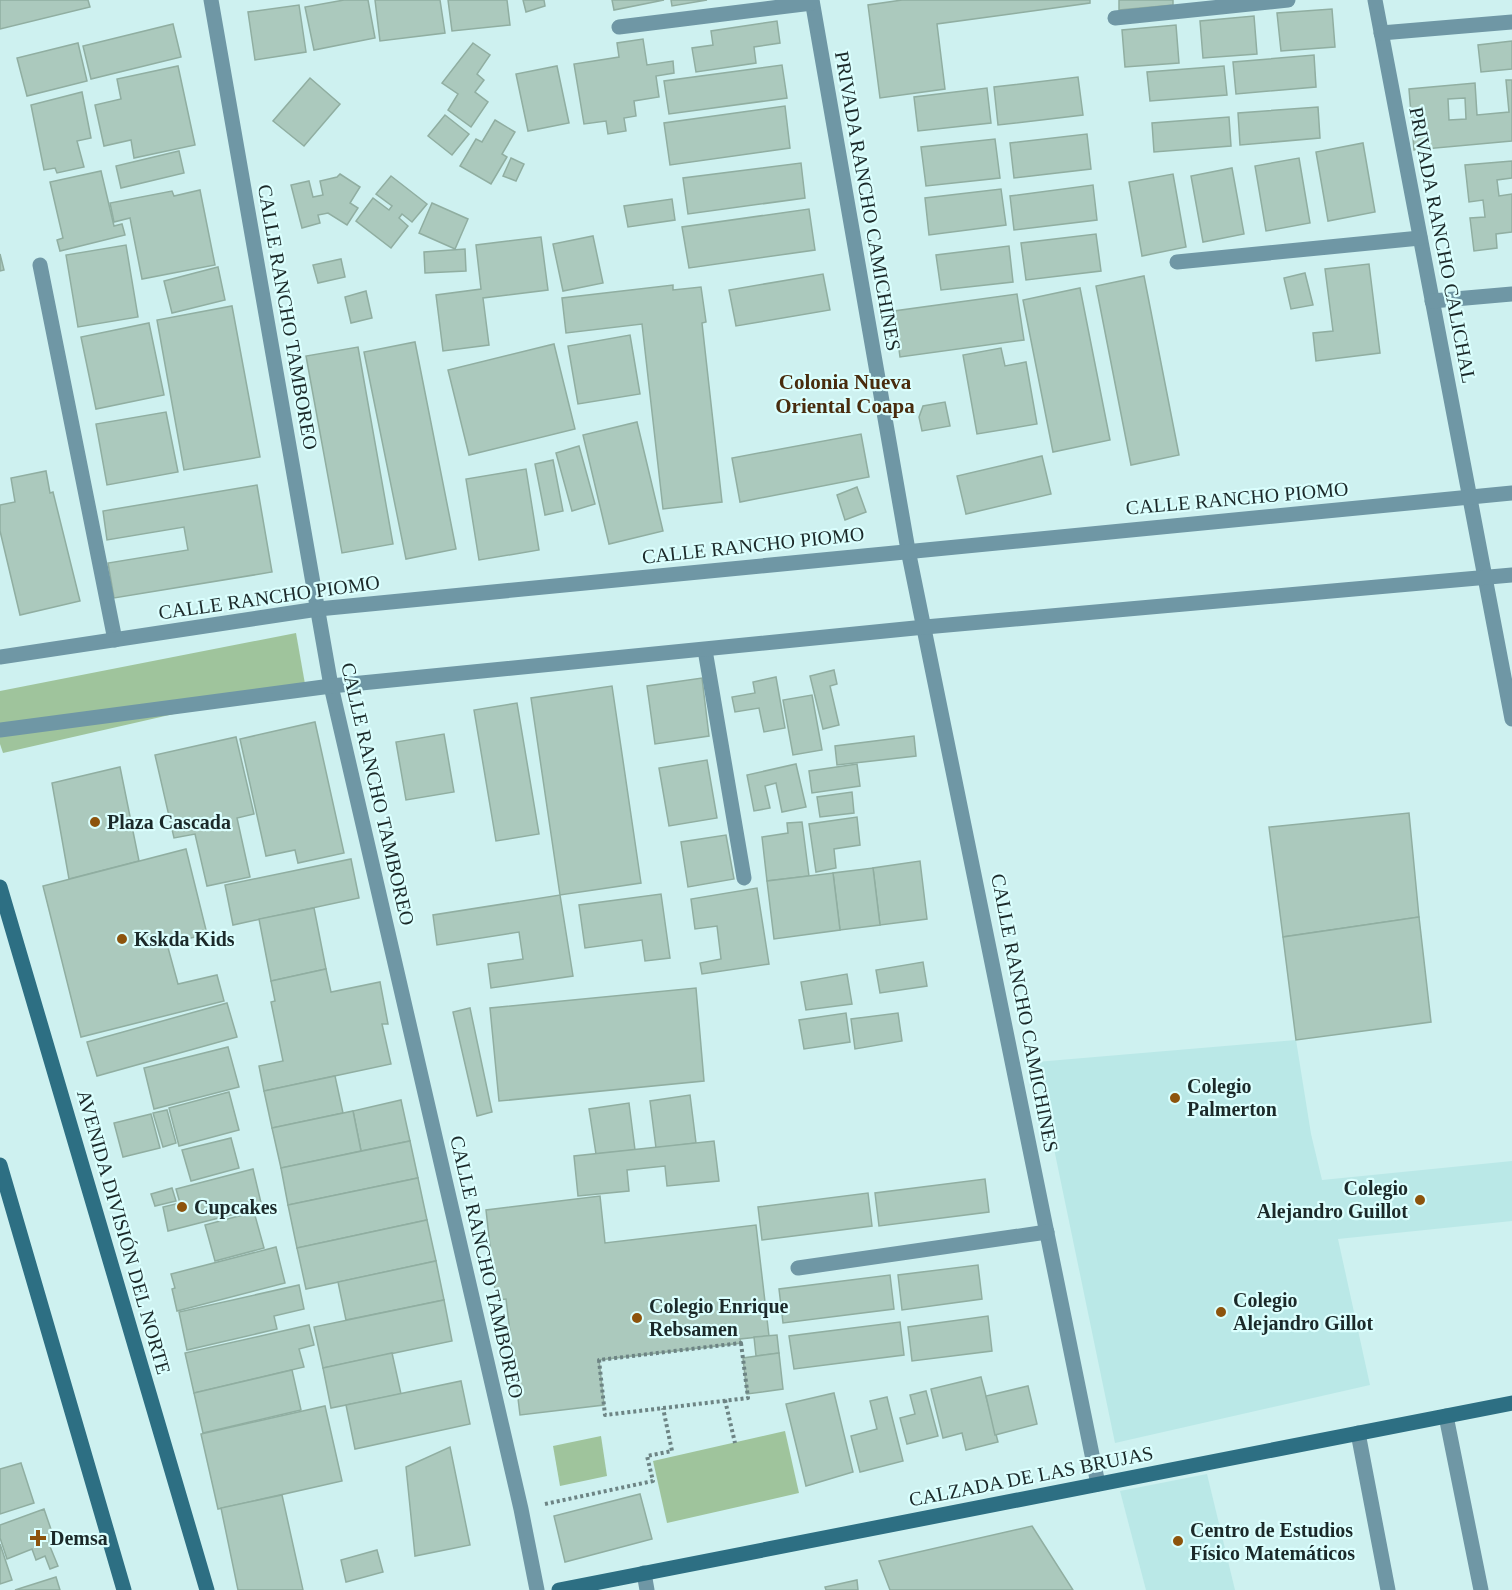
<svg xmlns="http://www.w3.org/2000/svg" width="1512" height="1590" font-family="Georgia,serif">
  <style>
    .built { fill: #bae8e7 }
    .green { fill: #9fc49c }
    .building { fill: #abc9bd; stroke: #90aea1; stroke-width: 1.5; fill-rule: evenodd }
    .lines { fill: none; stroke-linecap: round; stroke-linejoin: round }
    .path { stroke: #6d8484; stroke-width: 4; stroke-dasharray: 3 3; stroke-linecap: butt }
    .lane { stroke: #6f97a5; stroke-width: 15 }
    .street { stroke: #6f97a5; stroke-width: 15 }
    .secondary { stroke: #2d6f83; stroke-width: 15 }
    .poi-dot { fill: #8d540d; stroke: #dbfffe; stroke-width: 2 }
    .labels { text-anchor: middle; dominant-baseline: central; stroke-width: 4.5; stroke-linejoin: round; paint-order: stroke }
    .street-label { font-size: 20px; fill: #1b2929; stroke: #dbfffe }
    .poi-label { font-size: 20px; font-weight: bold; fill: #1b2929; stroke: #dbfffe; text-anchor: start }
    .neighbourhood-label { font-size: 21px; font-weight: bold; fill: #492c0e; stroke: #dbfffe }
  </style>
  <rect width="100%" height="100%" fill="#cef1f0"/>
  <g class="built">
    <path d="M1296,1040L1311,1134L1322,1180L1512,1161V1221L1338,1239L1370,1385L1115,1443L1036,1062Z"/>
    <path d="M1207,1474L1235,1590H1146L1120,1491Z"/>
  </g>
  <g class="green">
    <path d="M296,633L305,684L3,753L0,744V691Z"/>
    <path d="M785,1431L799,1493L667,1523L653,1461Z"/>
    <path d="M601,1436L607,1476L560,1486L553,1446Z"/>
  </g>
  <g class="building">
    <path d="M0,0H88L90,7L0,29Z"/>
    <path d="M344,0H368L375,38L314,50L305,7Z"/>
    <path d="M375,0H440L445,33L380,41Z"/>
    <path d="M448,0H507L510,25L452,31Z"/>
    <path d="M523,0H544L545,6L526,12Z"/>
    <path d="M612,0H664L614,10Z"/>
    <path d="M671,0H707L672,6Z"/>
    <path d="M902,0H1090V3L937,24L945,89L880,98L868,5Z"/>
    <path d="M1119,0H1173V5L1119,10Z"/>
    <path d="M299,5L306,52L255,60L248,12Z"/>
    <path d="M1332,9L1335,47L1281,51L1277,13Z"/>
    <path d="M1254,16L1257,54L1203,58L1200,21Z"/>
    <path d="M777,21L780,43L754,47L756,63L696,72L692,48L713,45L711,31Z"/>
    <path d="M173,24L181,57L91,79L83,46Z"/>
    <path d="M1176,25L1179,63L1125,67L1122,30Z"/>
    <path d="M643,39L647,65L673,61L674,73L656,76L659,97L634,101L636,116L624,118L626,131L608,134L606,121L584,124L574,64L619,57L617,43Z"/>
    <path d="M1512,41V69L1481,72L1478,45Z"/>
    <path d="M78,43L87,81L27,96L17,58Z"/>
    <path d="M473,43L490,55L477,74L484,80L475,92L488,102L471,127L448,110L458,94L442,83Z"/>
    <path d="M1314,55L1316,87L1236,94L1233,62Z"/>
    <path d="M782,65L787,98L669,114L664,81Z"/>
    <path d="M178,66L195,145L134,158L131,140L104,146L95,105L121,99L117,79Z"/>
    <path d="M557,66L569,123L528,131L516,74Z"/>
    <path d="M1224,66L1227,95L1150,101L1147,72Z"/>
    <path d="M1078,77L1083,115L998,125L994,87Z"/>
    <path d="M310,78L340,104L304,146L273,121Z"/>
    <path d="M1506,80H1512V141L1414,150L1409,89L1475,83L1477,115L1509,112ZM1465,98L1466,119L1449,120L1448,99Z"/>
    <path d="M987,88L991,123L918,131L914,97Z"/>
    <path d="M82,92L91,138L77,141L84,167L57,173L55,168L44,170L31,105Z"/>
    <path d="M785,106L790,148L670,165L664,123Z"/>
    <path d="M1318,107L1320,138L1240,145L1238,113Z"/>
    <path d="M445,115L469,134L452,155L428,136Z"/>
    <path d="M1229,117L1231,146L1154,152L1152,123Z"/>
    <path d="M495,120L515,132L502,154L507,157L491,184L460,166L476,139L482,142Z"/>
    <path d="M1087,134L1091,169L1014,178L1010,143Z"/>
    <path d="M995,139L1000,178L926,186L921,147Z"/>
    <path d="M1363,143L1375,212L1328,221L1316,152Z"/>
    <path d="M179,151L184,173L121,188L116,166Z"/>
    <path d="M511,158L524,164L516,181L503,176Z"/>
    <path d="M1299,158L1310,223L1266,231L1255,166Z"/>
    <path d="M1512,161V178L1497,180L1499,196L1512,194V232L1496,234L1497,248L1474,251L1470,218L1485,217L1483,200L1469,202L1465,165Z"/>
    <path d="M801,163L805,198L688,214L683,178Z"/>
    <path d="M1232,168L1244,234L1203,242L1191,176Z"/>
    <path d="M101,171L114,226L122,224L125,235L60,251L57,240L63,238L50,182Z"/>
    <path d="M340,174L360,187L350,203L358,208L347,225L328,213L318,215L320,223L302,228L291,185L309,181L313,197L323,195L320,181L337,177Z"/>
    <path d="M1173,174L1186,247L1142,256L1129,182Z"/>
    <path d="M391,176L427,204L412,222L402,214L399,218L408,226L391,248L356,221L373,198L389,210L392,206L376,194Z"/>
    <path d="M1093,185L1097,220L1014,230L1010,196Z"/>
    <path d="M1001,189L1006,225L929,235L925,198Z"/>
    <path d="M200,190L215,265L142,279L130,218L114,222L110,203L172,191L174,196Z"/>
    <path d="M672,199L675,220L628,227L624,206Z"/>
    <path d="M432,203L468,219L455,249L419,233Z"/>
    <path d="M809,209L815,250L689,268L682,227Z"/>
    <path d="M1096,234L1101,271L1026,280L1021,243Z"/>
    <path d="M593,236L603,283L563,291L553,244Z"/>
    <path d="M541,237L548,290L483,298L489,345L443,351L436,295L481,289L476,245Z"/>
    <path d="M126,245L138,317L78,327L66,255Z"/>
    <path d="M1009,246L1013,282L941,290L936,255Z"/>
    <path d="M465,249L466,271L425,273L424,252Z"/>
    <path d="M0,254L4,270L0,271Z"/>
    <path d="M341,259L345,277L318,283L313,265Z"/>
    <path d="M1369,264L1380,353L1316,361L1313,333L1333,331L1325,269Z"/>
    <path d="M218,267L225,300L172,313L164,281Z"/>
    <path d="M1305,273L1313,305L1291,309L1284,278Z"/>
    <path d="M823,274L830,310L736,326L729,290Z"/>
    <path d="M1144,276L1179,455L1131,465L1096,286Z"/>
    <path d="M673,285V290L701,287L706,322L702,323L722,502L663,509L642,324L566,333L562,298Z"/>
    <path d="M1080,288L1110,440L1053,452L1023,300Z"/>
    <path d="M366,291L372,318L351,323L345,297Z"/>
    <path d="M1017,294L1024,340L900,357L894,311Z"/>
    <path d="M232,306L260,457L184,470L157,320Z"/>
    <path d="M149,323L164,395L96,409L81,337Z"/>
    <path d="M630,335L640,394L578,404L568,346Z"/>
    <path d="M415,342L456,549L406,559L364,352Z"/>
    <path d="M554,344L575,429L469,455L448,370Z"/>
    <path d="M358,347L393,544L342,553L306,356Z"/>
    <path d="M1001,348L1005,366L1026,362L1037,424L977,434L963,355Z"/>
    <path d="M945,402L950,426L922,431L919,417L923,406Z"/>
    <path d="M166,412L178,472L107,485L96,424Z"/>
    <path d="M637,422L663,531L609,544L583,435Z"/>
    <path d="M861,434L869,477L740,502L732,458Z"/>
    <path d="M579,446L595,504L572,511L556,453Z"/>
    <path d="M1042,456L1051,494L966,514L957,476Z"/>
    <path d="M553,460L563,511L545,515L535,464Z"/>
    <path d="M526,469L539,550L479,560L466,479Z"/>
    <path d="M46,471L50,493L53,492L80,601L20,615L0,531V505L15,502L11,478Z"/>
    <path d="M257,485L272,572L114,598L108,563L188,550L184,527L107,540L103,511Z"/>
    <path d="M857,487L866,512L845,520L837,495Z"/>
    <path d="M834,670L837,684L830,686L839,725L823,729L810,676Z"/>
    <path d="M776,677L785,728L764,732L759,708L735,712L732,697L755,693L753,682Z"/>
    <path d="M702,678L709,736L655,744L647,686Z"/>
    <path d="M612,686L641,883L560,895L531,698Z"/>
    <path d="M812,695L822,750L793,755L783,700Z"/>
    <path d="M517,703L539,834L496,841L474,710Z"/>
    <path d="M315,722L344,853L298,863L295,850L266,856L240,739Z"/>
    <path d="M444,734L454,792L406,800L396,742Z"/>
    <path d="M914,736L916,756L837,765L835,746Z"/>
    <path d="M236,737L254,814L237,818L250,877L207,886L195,834L174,838L155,755Z"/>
    <path d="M707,760L717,818L669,826L659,768Z"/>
    <path d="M796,764L806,807L782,812L776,783L765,786L770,808L754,811L747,775Z"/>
    <path d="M857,764L860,786L812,793L809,771Z"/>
    <path d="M120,767L139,861L69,879L52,783Z"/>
    <path d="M852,792L854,813L820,817L817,797Z"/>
    <path d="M1409,813L1419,917L1283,937L1269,827Z"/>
    <path d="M857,817L860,845L834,849L836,868L816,872L809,824Z"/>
    <path d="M802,822L809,876L767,881L762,837L788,833L787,823Z"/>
    <path d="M726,835L734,879L688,887L681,842Z"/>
    <path d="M186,849L207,934L167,944L178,984L217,975L224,1001L81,1037L43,886Z"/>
    <path d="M351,859L359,898L233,925L225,885Z"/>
    <path d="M920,861L927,919L880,925L873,868Z"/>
    <path d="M873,868L880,925L840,930L833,873Z"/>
    <path d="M833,873L840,930L774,939L767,881Z"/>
    <path d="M757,888L769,964L702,974L700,963L721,959L717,926L695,929L691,899Z"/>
    <path d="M661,894L670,958L645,961L642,940L585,948L579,905Z"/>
    <path d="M560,895L573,976L491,988L488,964L523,959L519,932L437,945L433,915Z"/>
    <path d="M314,908L326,969L271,981L259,919Z"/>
    <path d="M1419,917L1431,1022L1296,1040L1283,937Z"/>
    <path d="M923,962L927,986L880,993L876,970Z"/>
    <path d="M326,969L331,992L380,982L388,1024H382L391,1064L264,1091L259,1066L283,1061L271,1002L275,1001L271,981Z"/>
    <path d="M847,974L852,1004L806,1010L801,982Z"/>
    <path d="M696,988L704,1081L499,1101L490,1008Z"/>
    <path d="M227,1003L237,1037L97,1076L87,1042Z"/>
    <path d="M470,1008L492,1112L477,1116L453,1012Z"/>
    <path d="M846,1013L850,1042L804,1049L799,1020Z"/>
    <path d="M898,1013L902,1041L855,1049L851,1019Z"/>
    <path d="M228,1047L239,1087L154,1109L144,1068Z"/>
    <path d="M335,1076L343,1113L272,1128L264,1091Z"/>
    <path d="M229,1092L239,1130L179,1146L169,1108Z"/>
    <path d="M690,1095L696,1143L656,1148L650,1101Z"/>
    <path d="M401,1100L410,1141L361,1151L353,1111Z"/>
    <path d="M629,1103L635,1150L596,1154L589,1109Z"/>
    <path d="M167,1110L176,1143L163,1147L153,1113Z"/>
    <path d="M353,1111L361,1151L281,1168L272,1128Z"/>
    <path d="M151,1114L160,1148L123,1157L114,1123Z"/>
    <path d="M231,1138L239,1168L191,1181L182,1150Z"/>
    <path d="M410,1141L418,1178L288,1205L281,1168Z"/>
    <path d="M714,1141L719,1181L667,1186L665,1166L627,1170L629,1191L578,1196L574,1156Z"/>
    <path d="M253,1169L262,1207L168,1231L163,1207L180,1203L176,1189Z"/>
    <path d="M418,1178L427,1220L297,1248L288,1205Z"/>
    <path d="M985,1179L989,1212L879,1226L875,1193Z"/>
    <path d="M172,1188L176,1201L155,1206L151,1194Z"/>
    <path d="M868,1193L872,1226L762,1240L758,1207Z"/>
    <path d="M600,1196L605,1243L756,1225L769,1336L740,1339L741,1343L599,1360L604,1405L520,1415L506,1299L496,1300L486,1210Z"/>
    <path d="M254,1212L264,1248L215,1261L205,1225Z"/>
    <path d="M427,1220L436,1261L306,1289L297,1248Z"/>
    <path d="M276,1247L285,1283L177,1311L172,1289L175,1288L171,1274Z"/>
    <path d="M436,1261L444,1300L346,1320L338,1282Z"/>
    <path d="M978,1265L982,1299L902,1310L898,1275Z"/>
    <path d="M890,1275L894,1309L783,1323L779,1289Z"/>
    <path d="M299,1285L304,1309L274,1316L277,1329L187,1350L179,1312Z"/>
    <path d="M444,1300L452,1341L323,1368L314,1327Z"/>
    <path d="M988,1316L992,1351L912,1361L908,1327Z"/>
    <path d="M900,1322L904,1355L794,1369L789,1336Z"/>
    <path d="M309,1325L314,1345L299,1349L304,1367L194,1393L185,1353Z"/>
    <path d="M777,1335L779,1353L756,1356L754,1337Z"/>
    <path d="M392,1353L401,1394L331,1408L323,1368Z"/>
    <path d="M779,1353L783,1389L747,1394L743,1358Z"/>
    <path d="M292,1370L301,1410L203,1433L194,1393Z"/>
    <path d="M981,1377L998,1442L966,1450L962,1433L943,1438L931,1389Z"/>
    <path d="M461,1381L470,1424L355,1449L346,1405Z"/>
    <path d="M1028,1386L1037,1424L995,1435L986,1396Z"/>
    <path d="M926,1391L938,1436L907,1444L900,1418L915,1414L910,1395Z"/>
    <path d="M834,1393L853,1472L806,1486L786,1404Z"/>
    <path d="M887,1397L903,1461L860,1472L851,1436L877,1429L870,1401Z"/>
    <path d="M325,1406L342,1481L218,1509L201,1434Z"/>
    <path d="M450,1447L470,1545L415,1556L406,1467Z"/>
    <path d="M21,1463L34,1503L0,1514V1469Z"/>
    <path d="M640,1494L652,1539L565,1562L554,1516Z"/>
    <path d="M282,1495L303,1590H238L221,1508Z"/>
    <path d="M44,1509L55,1541L49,1544L58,1566L50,1569L45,1556L36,1560L32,1549L7,1559L0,1538V1525Z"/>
    <path d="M1032,1526L1073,1590H890L879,1561Z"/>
    <path d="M0,1544L12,1580L0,1584Z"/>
    <path d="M377,1550L383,1572L346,1582L341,1560Z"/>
    <path d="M56,1577L60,1590H15Z"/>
    <path d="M857,1580L858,1590H826L825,1587Z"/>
  </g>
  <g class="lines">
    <g class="path">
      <path d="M741,1343L748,1398L605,1415L599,1360Z"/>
      <path d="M725,1400L735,1443"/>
      <path d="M545,1504L653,1481L647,1456L672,1451L663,1408"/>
    </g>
    <g class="lane">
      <path d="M1446,1416L1481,1590"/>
      <path d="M1358,1433L1388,1590"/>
    </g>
    <g class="street">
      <path d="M211,0L331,686L521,1509L537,1590"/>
      <path d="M812,0L908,550L1098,1484"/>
      <path d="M1375,0L1512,719"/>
      <path d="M1115,18L1288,0"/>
      <path d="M619,27L812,3"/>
      <path d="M1381,33L1512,22"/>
      <path d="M1177,262L1420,238"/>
      <path d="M40,265L115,640"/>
      <path d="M1432,301L1512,294"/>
      <path d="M705,650L744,878"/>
      <path d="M0,657L318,609L1512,493"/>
      <path d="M0,730L331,686L925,627L1512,575"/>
      <path d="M798,1268L1047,1232"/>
      <path d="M644,1573L647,1590"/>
    </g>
    <g class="secondary">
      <path d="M0,887L207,1590"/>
      <path d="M0,1165L124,1590"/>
      <path d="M559,1590L1512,1403"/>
    </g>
  </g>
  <g class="poi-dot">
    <circle cx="95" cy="822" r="6"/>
    <circle cx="122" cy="939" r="6"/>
    <circle cx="1175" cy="1098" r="6"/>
    <circle cx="1420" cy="1200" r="6"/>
    <circle cx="182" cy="1207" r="6"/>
    <circle cx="1221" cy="1312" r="6"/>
    <circle cx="637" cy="1318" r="6"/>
    <path d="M35 1529h6v6h6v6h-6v6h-6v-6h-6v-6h6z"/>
    <circle cx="1178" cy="1541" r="6"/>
  </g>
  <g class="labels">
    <g class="street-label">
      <text transform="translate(868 201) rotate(80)">PRIVADA RANCHO CAMICHINES</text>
      <text transform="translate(1443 245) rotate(79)">PRIVADA RANCHO CALICHAL</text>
      <text transform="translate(288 317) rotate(80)">CALLE RANCHO TAMBOREO</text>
      <text transform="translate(1237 498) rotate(-5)">CALLE RANCHO PIOMO</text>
      <text transform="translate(753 545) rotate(-6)">CALLE RANCHO PIOMO</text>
      <text transform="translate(269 597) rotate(-8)">CALLE RANCHO PIOMO</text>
      <text transform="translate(378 794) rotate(77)">CALLE RANCHO TAMBOREO</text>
      <text transform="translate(1025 1013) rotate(79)">CALLE RANCHO CAMICHINES</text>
      <text transform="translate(124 1232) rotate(74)">AVENIDA DIVISIÓN DEL NORTE</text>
      <text transform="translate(487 1267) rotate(77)">CALLE RANCHO TAMBOREO</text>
      <text transform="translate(1031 1476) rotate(-11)">CALZADA DE LAS BRUJAS</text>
    </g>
    <g class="poi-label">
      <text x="107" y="822">Plaza Cascada</text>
      <text x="134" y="939">Kskda Kids</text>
      <text x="1187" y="1086">Colegio<tspan x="1187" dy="23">Palmerton</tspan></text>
      <text x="1408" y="1188" text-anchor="end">Colegio<tspan x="1408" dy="23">Alejandro Guillot</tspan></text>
      <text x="194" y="1207">Cupcakes</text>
      <text x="1233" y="1300">Colegio<tspan x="1233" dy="23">Alejandro Gillot</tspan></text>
      <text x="649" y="1306">Colegio Enrique<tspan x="649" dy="23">Rebsamen</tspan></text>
      <text x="1190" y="1530">Centro de Estudios<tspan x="1190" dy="23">Físico Matemáticos</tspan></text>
      <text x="50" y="1538">Demsa</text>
    </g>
    <g class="neighbourhood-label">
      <text x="845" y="382">Colonia Nueva<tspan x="845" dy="24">Oriental Coapa</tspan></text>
    </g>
  </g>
</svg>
